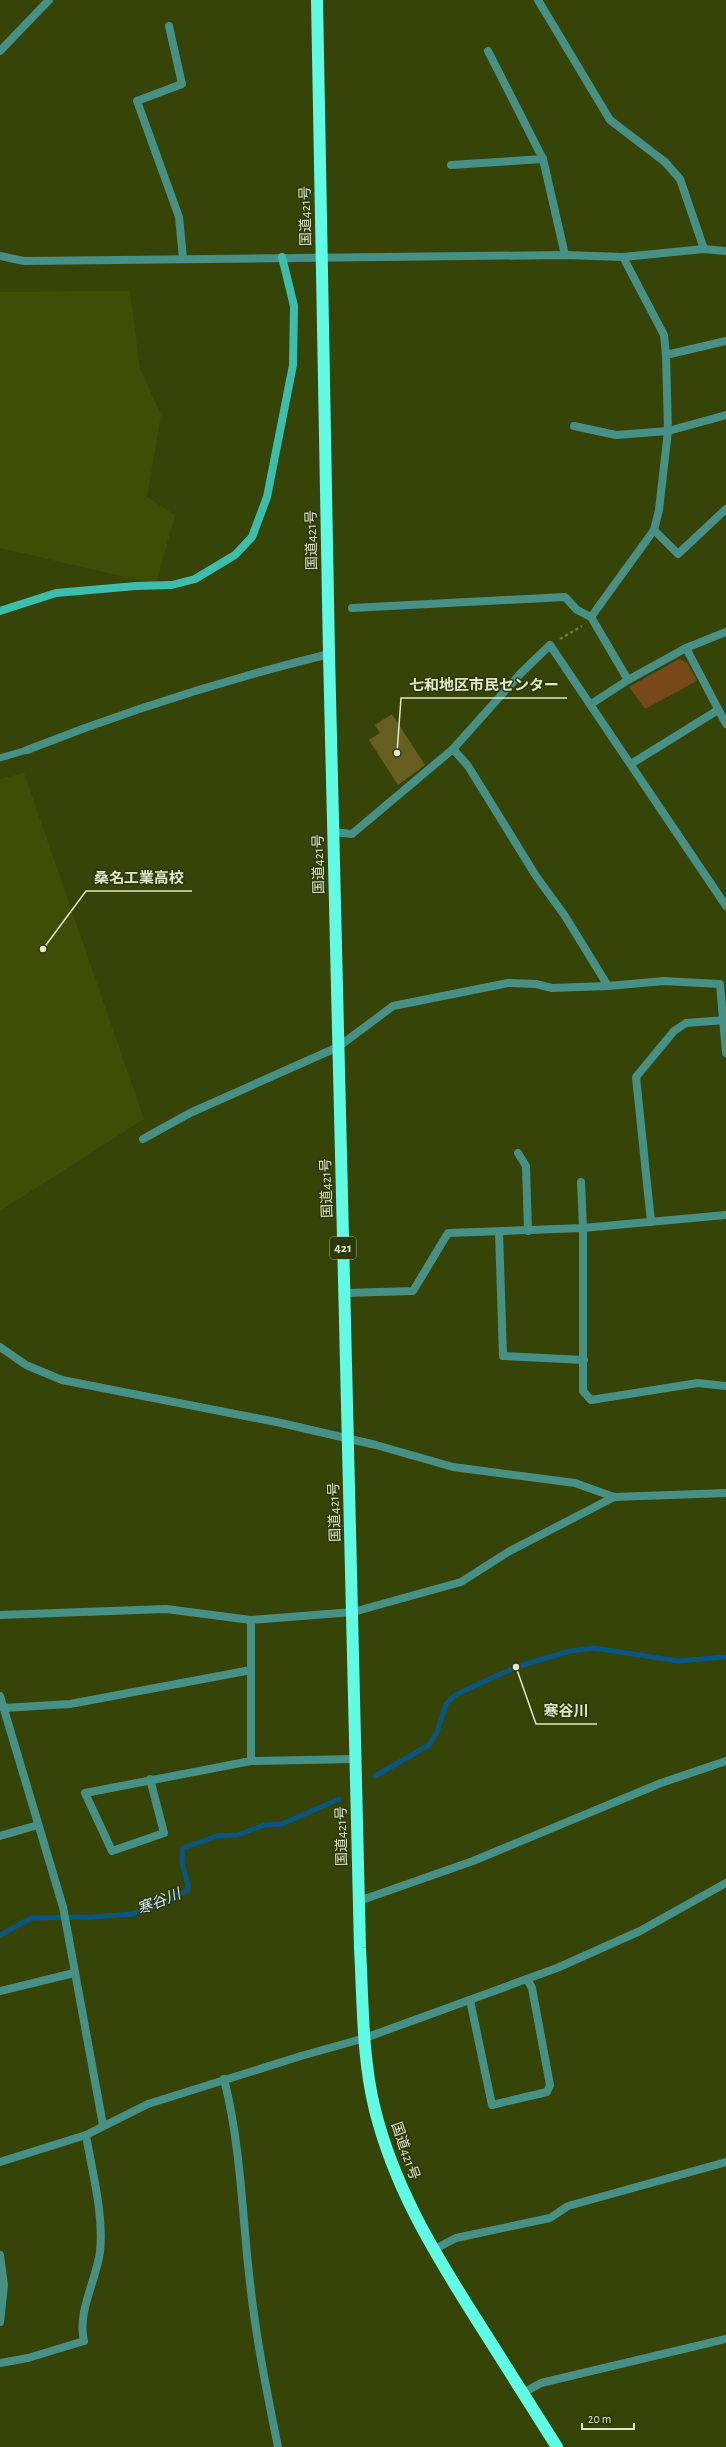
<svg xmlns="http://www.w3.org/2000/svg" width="726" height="2447" font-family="'Alegreya Sans','Noto Sans JP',sans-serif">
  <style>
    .built { fill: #3e4e07 }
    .green { fill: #76481a }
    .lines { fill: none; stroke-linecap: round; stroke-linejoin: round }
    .stream { stroke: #085684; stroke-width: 5 }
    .building { fill: #665f21 }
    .path { stroke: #6f7b49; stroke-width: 2.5; stroke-dasharray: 3 3; stroke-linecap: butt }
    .lane { stroke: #479085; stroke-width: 7 }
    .street { stroke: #479085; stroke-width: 8 }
    .secondary { stroke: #3bbead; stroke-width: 8 }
    .highway { stroke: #5ffbe5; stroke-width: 12 }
    .labels { text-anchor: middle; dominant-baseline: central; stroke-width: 3; stroke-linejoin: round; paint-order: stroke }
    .shield { fill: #2d380d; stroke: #a9b391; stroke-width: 1 }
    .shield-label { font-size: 13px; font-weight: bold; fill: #dee8ca }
    .street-label { font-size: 14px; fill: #dee8ca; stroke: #2d380d }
    .water-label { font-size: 15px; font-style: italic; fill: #cbe5fa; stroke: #2d380d }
    .leader { fill: none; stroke: #dee8ca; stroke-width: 1.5 }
    .callout-dot { fill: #dee8ca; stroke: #2d380d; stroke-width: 1.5 }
    .callout-label { font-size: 15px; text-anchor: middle; font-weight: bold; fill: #dee8ca; stroke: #2d380d; stroke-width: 3; stroke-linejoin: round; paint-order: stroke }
  </style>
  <rect width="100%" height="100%" fill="#364407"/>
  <g class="built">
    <path d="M130,291L140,369L161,415L147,497L175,515L156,584L0,548V292Z"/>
    <path d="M24,773L144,1119L0,1211V779Z"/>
  </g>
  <path class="green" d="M679,659L687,663L697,681L645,709L629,687Z"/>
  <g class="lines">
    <g class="stream">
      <path d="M375,1776L429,1745L437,1732L446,1704L455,1695L516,1667L570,1651L594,1648L678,1661L726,1657"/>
      <path d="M0,1935L31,1918L93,1917L132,1914L157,1906L188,1890V1885L182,1863L183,1848L217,1836L238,1835L264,1825L282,1824L339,1799"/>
    </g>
  </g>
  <path class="building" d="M392,714L425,765L398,785L369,740L380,733L375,725Z"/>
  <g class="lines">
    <path class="path" d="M560,639L582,626"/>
    <path class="lane" d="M0,758L27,750"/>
    <g class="street">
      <path d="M538,0L610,120L665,162L680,179L704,249"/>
      <path d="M169,26L182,84L137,101L179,217L183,258"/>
      <path d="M0,51L49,0"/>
      <path d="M488,51L543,159L565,255"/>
      <path d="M451,165L543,159"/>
      <path d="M0,256L24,261L565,255L623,257L704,249L726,251"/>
      <path d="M666,355L726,341"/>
      <path d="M574,426L616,435L668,431L726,415"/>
      <path d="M654,530L678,554L726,509"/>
      <path d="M352,608L565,597L577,610L591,617L628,680L686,648L726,632"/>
      <path d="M591,617L654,530L659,510L668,431L666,355L664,335L623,257"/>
      <path d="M686,648L726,724"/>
      <path d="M591,704L628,680"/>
      <path d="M453,749L521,673L550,645L726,906"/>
      <path d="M27,750C126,711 227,679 329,654"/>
      <path d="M631,764L718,710"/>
      <path d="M608,986L664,981L720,984L726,1053"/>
      <path d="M143,1139L190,1113L338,1047L393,1006L508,983L536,984L552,988L608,986L565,916L536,876L468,766L453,749L352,834L333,832"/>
      <path d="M518,1153L526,1166L528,1231"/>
      <path d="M581,1182L583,1228V1391L591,1400L698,1383L726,1386"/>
      <path d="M651,1222L636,1077L674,1031L686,1023L726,1020"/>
      <path d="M499,1232L503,1356L584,1360"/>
      <path d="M345,1293L413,1291L448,1233L583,1228L726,1215"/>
      <path d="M0,1347L26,1365L62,1380L281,1423L376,1445L453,1467L575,1483L614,1497L726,1493"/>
      <path d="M0,1615L166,1609L251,1620L353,1612L461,1582L508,1552L614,1497"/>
      <path d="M0,1696L63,1907L103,2125"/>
      <path d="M3,1708L70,1704L251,1670"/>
      <path d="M251,1761V1620"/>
      <path d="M150,1779L164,1833L112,1851L85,1793L251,1761L356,1759"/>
      <path d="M0,1836L38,1825"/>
      <path d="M359,1901L473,1861L661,1783L726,1761"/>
      <path d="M0,1991L74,1973"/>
      <path d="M470,2000L492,2105L547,2092L550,2085L532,1988L527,1979"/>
      <path d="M224,2079C241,2146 242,2215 250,2283C256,2338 267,2393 278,2447"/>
      <path d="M0,2162L86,2135L148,2104L301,2056L365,2038L557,1968L640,1931L726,1883"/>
      <path d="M433,2250L456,2238L550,2218L568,2206L726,2162"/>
      <path d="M0,2255L4,2285L0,2322"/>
      <path d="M0,2363L28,2358L84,2341C77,2312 96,2281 100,2252C104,2214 92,2172 86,2135"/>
      <path d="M523,2393L541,2383L726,2339"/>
    </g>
    <path class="secondary" d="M0,611L56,593L136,586L172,585L195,579L235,555L252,537L267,497L293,365L294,306L282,257"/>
    <path class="highway" d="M317,0L329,654L360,1948C363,2002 362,2058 375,2110C394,2186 432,2249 473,2314C501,2358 529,2402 557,2447"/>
  </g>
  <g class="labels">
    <rect class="shield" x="330" y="1237" width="26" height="22" rx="3"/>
    <g class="shield-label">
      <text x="343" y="1248">421</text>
    </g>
    <g class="street-label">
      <text transform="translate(306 216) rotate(-91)">国道421号</text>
      <text transform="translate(312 540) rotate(-91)">国道421号</text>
      <text transform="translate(319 864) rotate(-91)">国道421号</text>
      <text transform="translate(327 1188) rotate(-92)">国道421号</text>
      <text transform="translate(335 1512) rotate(-92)">国道421号</text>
      <text transform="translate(342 1836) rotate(-91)">国道421号</text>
      <text transform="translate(405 2151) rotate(71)">国道421号</text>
    </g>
    <g class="water-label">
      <text transform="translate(159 1902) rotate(-22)">寒谷川</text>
    </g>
  </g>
  <path class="leader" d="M397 753L401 698H567M43 949L86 891H192M516 1667L536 1724H597"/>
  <g class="callout-dot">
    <circle cx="397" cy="753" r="4"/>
    <circle cx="43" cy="949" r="4"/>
    <circle cx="516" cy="1667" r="4"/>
  </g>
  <g class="callout-label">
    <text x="484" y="690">七和地区市民センター</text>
    <text x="139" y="883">桑名工業高校</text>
    <text x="566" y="1716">寒谷川</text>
  </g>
  <path d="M582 2423v6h52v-6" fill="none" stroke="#dee8ca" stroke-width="2"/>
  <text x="588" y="2423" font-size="12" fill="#dee8ca" stroke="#2d380d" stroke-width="3" paint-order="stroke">20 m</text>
</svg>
